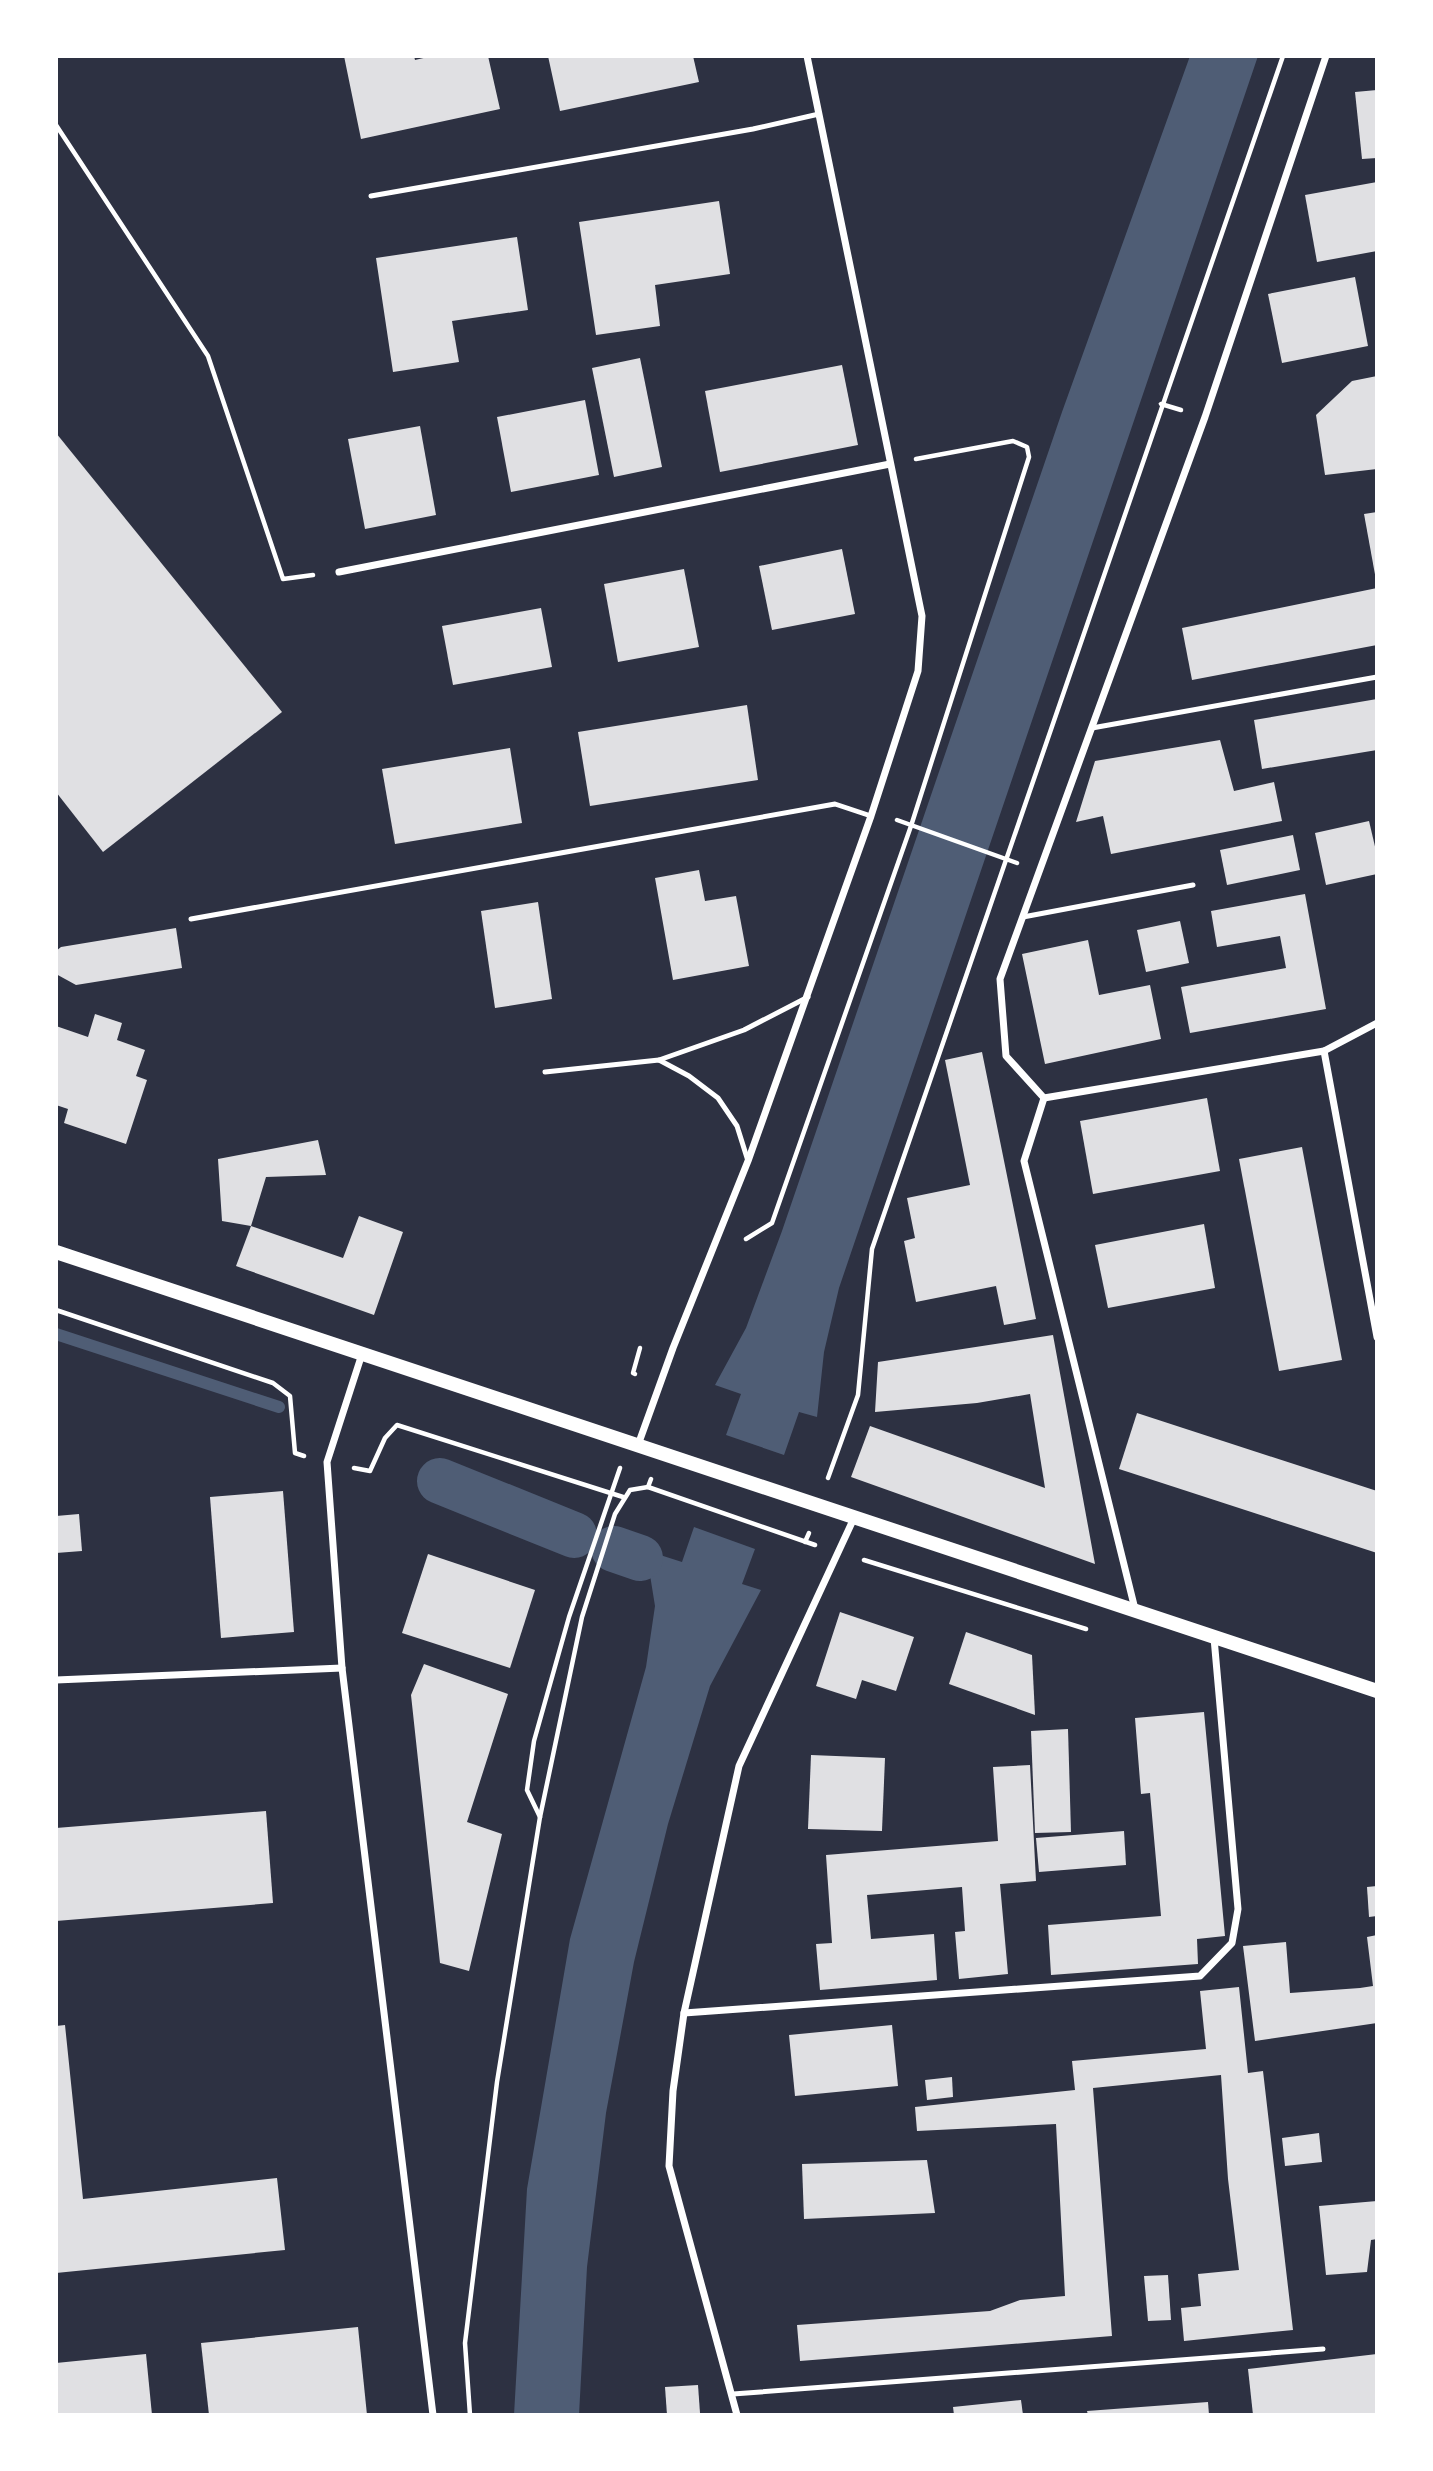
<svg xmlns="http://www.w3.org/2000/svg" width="1433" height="2471" font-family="Mulish,sans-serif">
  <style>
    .water { fill: #4f5d75 }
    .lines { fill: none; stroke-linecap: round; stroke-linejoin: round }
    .stream { stroke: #4f5d75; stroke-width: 12 }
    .canal { stroke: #4f5d75; stroke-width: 46 }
    .building { fill: #e0e0e3 }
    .path { stroke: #fff; stroke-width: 4.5 }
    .service { stroke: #fff; stroke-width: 5 }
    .minor { stroke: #fff; stroke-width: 7 }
    .secondary { stroke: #fff; stroke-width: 14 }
  </style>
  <rect width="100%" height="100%" fill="#2d3142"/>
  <g class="water">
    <path d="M1190,56H1258L839,1288L824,1352L817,1417L799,1412L784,1455L726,1435L741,1394L715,1385L746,1328L782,1231L1062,412Z"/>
    <path d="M694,1527L755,1549L742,1584L761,1590L710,1686L668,1824L634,1962L606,2113L587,2267L579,2415H514L527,2189L570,1939L646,1667L655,1606L650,1575L657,1554L682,1562Z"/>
  </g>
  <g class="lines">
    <path class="stream" d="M56,1334L279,1407"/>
    <g class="canal">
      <path d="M440,1481L574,1535"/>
      <path d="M614,1549L640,1558"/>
    </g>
  </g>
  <g class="building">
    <path d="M344,56H414L415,60L432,56H488L500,109L361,139Z"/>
    <path d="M548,56H693L699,82L560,111Z"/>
    <path d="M1377,90V158L1362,159L1355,92Z"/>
    <path d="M1377,182V251L1317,262L1305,195Z"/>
    <path d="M719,201L730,274L655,285L660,326L596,335L579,222Z"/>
    <path d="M517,237L528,310L452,321L459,362L393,372L376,258Z"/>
    <path d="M1355,277L1368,346L1282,363L1268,294Z"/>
    <path d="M640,358L662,467L614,477L592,368Z"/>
    <path d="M842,365L858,445L720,472L705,391Z"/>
    <path d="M1377,376V469L1325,475L1316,415L1352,381Z"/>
    <path d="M585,400L599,475L511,492L497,417Z"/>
    <path d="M420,426L436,515L365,529L348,439Z"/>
    <path d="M56,433L282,712L103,852L56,792Z"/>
    <path d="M1377,512V580H1376L1364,514Z"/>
    <path d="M842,549L855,614L772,630L759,566Z"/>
    <path d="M684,569L699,647L618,662L604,584Z"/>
    <path d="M1377,588V645L1192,680L1182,628Z"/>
    <path d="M541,608L552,667L453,685L442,626Z"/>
    <path d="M1377,699V750L1262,769L1254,720Z"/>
    <path d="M747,705L758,780L590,806L578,732Z"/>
    <path d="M1220,740L1234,791L1274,782L1282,821L1111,854L1103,816L1076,822L1095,761Z"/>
    <path d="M510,748L522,823L395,844L382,769Z"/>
    <path d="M1369,821L1377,855V874L1326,885L1315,833Z"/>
    <path d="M1293,835L1300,870L1227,885L1220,850Z"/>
    <path d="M699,870L705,901L736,896L749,966L673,980L655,878Z"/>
    <path d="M1305,894L1326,1009L1190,1033L1181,987L1286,968L1280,936L1217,947L1211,911Z"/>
    <path d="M538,902L552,999L495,1008L481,911Z"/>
    <path d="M1180,921L1189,963L1146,972L1137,930Z"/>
    <path d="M176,928L182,968L76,985L56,974V951L61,947Z"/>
    <path d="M1088,940L1099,995L1150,985L1161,1039L1045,1064L1022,954Z"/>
    <path d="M95,1014L122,1023L117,1040L145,1050L136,1076L147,1080L126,1144L64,1123L68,1109L56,1105V1026L88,1037Z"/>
    <path d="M982,1052L1036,1319L1004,1325L996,1286L916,1302L904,1241L915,1238L907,1198L970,1185L945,1060Z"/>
    <path d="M1207,1098L1220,1171L1093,1194L1080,1121Z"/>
    <path d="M318,1140L326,1175L266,1177L251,1226L343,1258L359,1216L403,1232L374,1315L236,1266L251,1226L222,1221L218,1159Z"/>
    <path d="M1302,1147L1342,1360L1279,1371L1239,1159Z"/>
    <path d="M1204,1224L1215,1288L1108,1308L1095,1245Z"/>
    <path d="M1053,1335L1095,1564L851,1477L870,1426L1045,1488L1030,1394L977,1403L875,1412L878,1362Z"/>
    <path d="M1137,1413L1377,1491V1553L1119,1469Z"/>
    <path d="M283,1491L294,1632L221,1638L210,1497Z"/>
    <path d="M79,1514L82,1551L56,1553V1516Z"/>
    <path d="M428,1554L535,1590L510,1668L402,1633Z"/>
    <path d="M840,1612L914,1637L896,1691L862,1680L856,1699L816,1686Z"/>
    <path d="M966,1632L1032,1655L1035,1715L949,1684Z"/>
    <path d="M424,1664L508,1694L467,1822L502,1834L469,1971L440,1963L411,1695Z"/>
    <path d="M1204,1712L1225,1936L1197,1939L1198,1964L1051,1975L1048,1925L1161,1916L1150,1793L1141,1794L1135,1718Z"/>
    <path d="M1068,1729L1071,1832L1035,1833L1031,1731Z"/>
    <path d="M811,1755L885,1758L882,1831L808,1829Z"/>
    <path d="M1030,1765L1036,1881L1000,1884L1008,1974L959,1979L955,1932L965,1931L962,1887L867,1895L871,1939L934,1934L937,1980L820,1990L816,1944L832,1943L826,1855L998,1841L993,1767Z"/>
    <path d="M266,1811L273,1903L56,1921V1828Z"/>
    <path d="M1124,1831L1126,1865L1039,1872L1036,1838Z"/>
    <path d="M1377,1886V1916L1369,1917L1367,1887Z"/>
    <path d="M1377,1935V2023L1255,2041L1243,1946L1286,1942L1290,1993L1360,1988L1373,1986L1367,1937Z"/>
    <path d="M1239,1987L1248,2073L1263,2071L1293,2330L1184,2341L1181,2308L1201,2306L1198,2274L1239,2270L1228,2179L1221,2075L1093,2088L1112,2336L800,2361L797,2325L990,2311L1020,2300L1065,2296L1056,2124L917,2131L915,2107L1075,2090L1072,2061L1206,2049L1200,1991Z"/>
    <path d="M65,2025L83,2199L277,2178L285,2250L56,2273V2026Z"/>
    <path d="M892,2025L898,2086L795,2096L789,2035Z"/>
    <path d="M952,2077L953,2097L927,2100L925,2080Z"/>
    <path d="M1319,2133L1322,2162L1285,2166L1282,2138Z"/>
    <path d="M927,2160L935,2213L804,2219L802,2164Z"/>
    <path d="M1377,2201V2239L1371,2240L1367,2272L1326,2275L1319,2206Z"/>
    <path d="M1168,2275L1171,2320L1148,2321L1144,2276Z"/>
    <path d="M358,2327L367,2415H209L201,2343Z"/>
    <path d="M146,2354L152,2415H56V2363Z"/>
    <path d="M1377,2354V2415H1253L1248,2369Z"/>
    <path d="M698,2385L700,2413L667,2415L665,2387Z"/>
    <path d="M1021,2400L1023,2415H954L953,2407Z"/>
    <path d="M1208,2402L1209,2415H1088L1087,2411Z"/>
  </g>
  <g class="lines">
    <g class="path">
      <path d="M56,125L208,356L283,579L313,575"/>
      <path d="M1161,404L1181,410"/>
      <path d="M897,820L1017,863"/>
      <path d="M746,1239L772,1223L911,826L1029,457L1027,447L1013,441L916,459"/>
      <path d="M56,1310L273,1383L290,1396L295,1453L304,1456"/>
      <path d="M635,1374L633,1373L640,1348"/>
      <path d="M354,1468L370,1471L385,1438L397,1425L623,1497"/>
      <path d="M828,1478L858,1395L872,1249L1283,56"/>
      <path d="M648,1487L815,1545"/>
      <path d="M805,1542L809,1533"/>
      <path d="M864,1560L1086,1629"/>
      <path d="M540,1817L527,1790L534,1741L569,1617L620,1468"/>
      <path d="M470,2415L465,2343L497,2082L540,1817L582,1617L615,1514L630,1490L648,1487L651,1479"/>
    </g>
    <g class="service">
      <path d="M371,196L753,129L819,114"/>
      <path d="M1092,728L1377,677"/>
      <path d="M1023,917L1193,885"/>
      <path d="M191,919L835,804L871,816"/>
      <path d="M659,1060L744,1030L808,997"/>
      <path d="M545,1072L659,1060L689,1076L718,1098L737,1126L748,1161"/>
      <path d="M733,2394L1323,2349"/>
    </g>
    <g class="minor">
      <path d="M339,572L890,464"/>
      <path d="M1324,1051L1377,1337"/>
      <path d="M1044,1098L1006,1056L1000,979L1205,417L1326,56"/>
      <path d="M1044,1098L1024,1161L1135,1609"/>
      <path d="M1044,1098L1324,1051L1377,1023"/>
      <path d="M362,1354L327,1462L342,1668L433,2415"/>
      <path d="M638,1445L673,1348L748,1161L871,816L918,671L922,616L807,56"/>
      <path d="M56,1680L342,1668"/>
      <path d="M684,2013L1200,1976L1232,1943L1238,1909L1214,1638"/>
      <path d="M737,2415L669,2166L673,2091L684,2013L739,1766L854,1518"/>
    </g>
    <path class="secondary" d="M56,1252L1377,1691"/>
  </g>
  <rect width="1433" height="2471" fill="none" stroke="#ffffff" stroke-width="116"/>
</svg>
